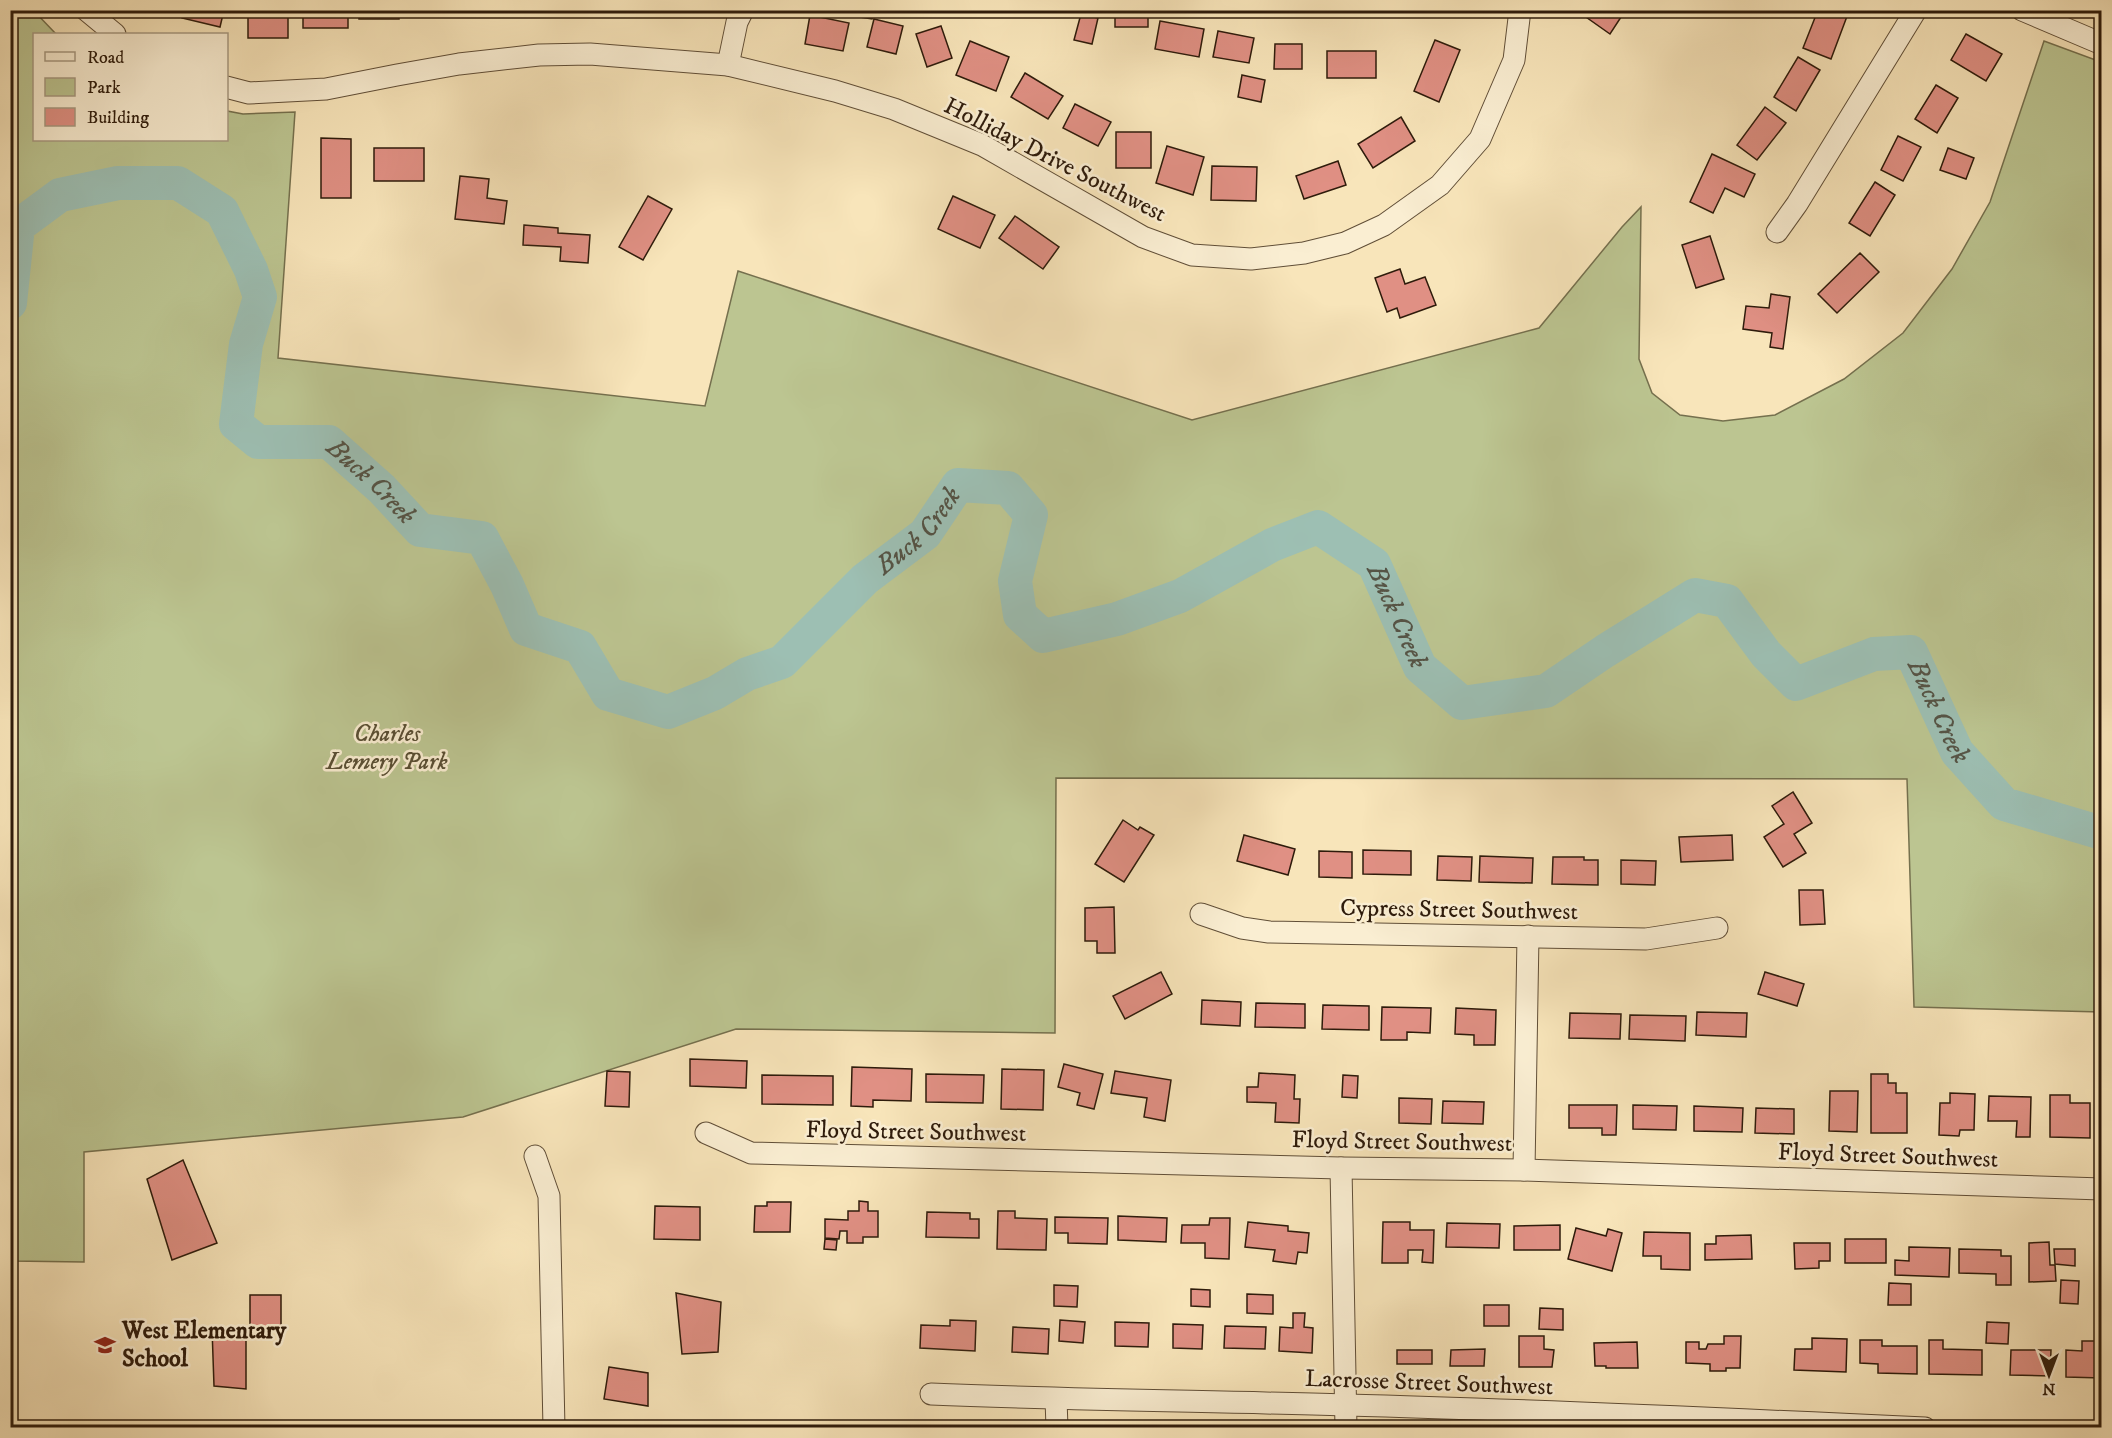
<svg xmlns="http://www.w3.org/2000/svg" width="2112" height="1438" font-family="'IM FELL DW Pica',serif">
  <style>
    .green { fill: #bcc591; stroke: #75704e; stroke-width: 1.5 }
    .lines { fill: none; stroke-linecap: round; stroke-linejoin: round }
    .river { stroke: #9dbfb3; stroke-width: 34 }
    .building { fill: #e09084; stroke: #2e1b0b; stroke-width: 1.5 }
    .minor-casing { stroke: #604e37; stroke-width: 23 }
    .minor { stroke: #faeed2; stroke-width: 21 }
    .labels { text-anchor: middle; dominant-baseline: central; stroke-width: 5; stroke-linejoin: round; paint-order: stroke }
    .street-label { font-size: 24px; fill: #2e1b0b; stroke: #faeed2 }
    .park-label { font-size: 24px; font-style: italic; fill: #594e33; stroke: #faeed2 }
    .poi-label { font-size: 24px; font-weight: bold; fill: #2e1b0b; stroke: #faeed2; text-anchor: start }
    .water-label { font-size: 26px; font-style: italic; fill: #555446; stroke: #faeed2 }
  </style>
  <rect width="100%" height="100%" fill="#f8e5ba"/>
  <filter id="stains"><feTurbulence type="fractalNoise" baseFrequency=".00333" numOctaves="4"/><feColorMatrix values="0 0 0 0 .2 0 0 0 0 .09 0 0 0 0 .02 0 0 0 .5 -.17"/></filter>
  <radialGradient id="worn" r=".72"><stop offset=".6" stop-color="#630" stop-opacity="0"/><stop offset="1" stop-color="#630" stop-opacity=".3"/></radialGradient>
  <path class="green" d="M11,11H34L56,34H34V140H226L227,111L243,114L295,112L278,358L705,406L738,271L1192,420L1539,328L1622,227L1641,207L1639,359L1652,393L1680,415L1723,421L1775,415L1844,379L1903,333L1952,269L1990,202L2044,41L2101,62V1012L1914,1007L1907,779L1056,778L1055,1033L736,1029L463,1117L84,1152V1262L11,1261Z"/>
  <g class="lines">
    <path class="river" id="s1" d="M10,303L18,226L60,195L118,183H178L222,211L251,270L260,297L246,344L236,424L258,442H329L382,489L420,530L482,538L507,585L526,629L580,647L608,694L668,712L715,693L747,674L782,662L865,579L925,534L958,485L1008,488L1031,515L1015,581L1020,615L1043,636L1117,619L1180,596L1272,545L1318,527L1374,564L1420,667L1462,703L1546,691L1605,651L1695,595L1727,601L1766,654L1796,684L1874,654L1911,652L1957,752L2004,804L2102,833"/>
  </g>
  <g class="building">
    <path d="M184,10H224L220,27L182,18Z"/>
    <rect x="248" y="10" width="40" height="28"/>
    <rect x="303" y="10" width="45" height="18"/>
    <rect x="359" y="10" width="40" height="9"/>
    <path d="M854,10H874L872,19L854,16Z"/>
    <rect x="1115" y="10" width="33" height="17"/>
    <path d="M1576,10H1619L1623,14L1610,34Z"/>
    <path d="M1818,10L1849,11L1831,59L1803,48Z"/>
    <path d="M1081,14L1098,18L1092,44L1074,40Z"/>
    <path d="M810,15L849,23L843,51L805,44Z"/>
    <path d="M874,19L903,26L896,54L867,47Z"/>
    <path d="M1160,21L1204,29L1199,57L1155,49Z"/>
    <path d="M941,26L952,58L927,67L916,34Z"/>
    <path d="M1218,31L1254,38L1249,63L1213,57Z"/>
    <path d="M1966,34L2002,54L1986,81L1951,60Z"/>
    <path d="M1435,40L1460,50L1439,102L1414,91Z"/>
    <path d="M970,41L1009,57L996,91L956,75Z"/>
    <path d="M1275,44H1302V69H1274Z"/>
    <rect x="1327" y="51" width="49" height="27"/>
    <path d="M1798,57L1820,70L1796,111L1774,97Z"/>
    <path d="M1025,73L1063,96L1048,119L1011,97Z"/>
    <path d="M1242,75L1265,80L1261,102L1238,97Z"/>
    <path d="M1936,85L1958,98L1937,133L1915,119Z"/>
    <path d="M1075,104L1111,122L1098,146L1063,128Z"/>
    <path d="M1765,107L1786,123L1757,160L1737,145Z"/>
    <path d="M1401,117L1415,141L1373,168L1358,144Z"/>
    <rect x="1116" y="132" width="35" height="36"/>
    <path d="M1898,136L1921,147L1903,181L1881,170Z"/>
    <path d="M321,138L351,139V198H321Z"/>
    <path d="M1167,146L1204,157L1193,195L1156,183Z"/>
    <rect x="374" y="148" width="50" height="33"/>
    <path d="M1948,148L1974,158L1966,179L1940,170Z"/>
    <path d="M1712,154L1755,174L1744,197L1725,188L1713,213L1690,202Z"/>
    <path d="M1338,161L1346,185L1304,199L1296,176Z"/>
    <path d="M1212,166L1257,167L1256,201L1211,200Z"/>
    <path d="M460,176L489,179L487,198L507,201L504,224L455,219Z"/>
    <path d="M1875,182L1895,195L1870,236L1849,223Z"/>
    <path d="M648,196L672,209L643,260L619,247Z"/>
    <path d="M953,196L995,215L980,248L938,229Z"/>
    <path d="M1015,216L1059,247L1043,269L999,238Z"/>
    <path d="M524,225L558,228V233L590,235L588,263L560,261L561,247L523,245Z"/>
    <path d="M1710,236L1724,279L1696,288L1682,245Z"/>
    <path d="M1860,253L1879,272L1837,313L1818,294Z"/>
    <path d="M1400,269L1405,284L1425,277L1436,305L1400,318L1397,308L1387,312L1375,278Z"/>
    <path d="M1771,294L1790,297L1783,349L1770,347L1772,333L1743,329L1746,306L1769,308Z"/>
    <path d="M1793,792L1812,823L1794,834L1806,853L1783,867L1764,837L1784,824L1772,806Z"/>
    <path d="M1123,820L1138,830L1140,827L1154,835L1124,882L1095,864Z"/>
    <path d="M1244,835L1295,849L1288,875L1237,861Z"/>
    <path d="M1732,835L1733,860L1681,862L1679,837Z"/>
    <path d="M1363,850L1411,851V875L1363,874Z"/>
    <path d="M1319,851L1352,852V878L1319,877Z"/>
    <path d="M1438,856L1472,857L1471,881L1437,880Z"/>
    <path d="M1480,856L1533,858L1532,883L1479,882Z"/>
    <path d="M1553,857H1584V860H1598V885L1552,884Z"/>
    <path d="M1621,860L1656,861L1655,885L1621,884Z"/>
    <path d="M1799,890H1823L1825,924L1800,925Z"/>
    <path d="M1114,907L1115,953H1097V941H1085V908Z"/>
    <path d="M1161,972L1172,994L1125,1019L1113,996Z"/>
    <path d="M1765,972L1804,984L1797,1006L1758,994Z"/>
    <path d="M1202,1000L1241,1002L1240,1026L1201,1024Z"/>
    <path d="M1256,1003L1305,1004V1028L1255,1027Z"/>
    <path d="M1323,1005L1369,1006V1030L1322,1029Z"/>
    <path d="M1382,1007L1431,1008L1430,1033L1407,1032V1040H1381Z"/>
    <path d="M1456,1008L1496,1010L1495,1045H1474V1035L1455,1034Z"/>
    <path d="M1697,1012L1747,1013L1746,1037L1696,1035Z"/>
    <path d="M1570,1013L1621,1014L1620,1039L1569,1038Z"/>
    <path d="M1630,1015L1686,1016L1685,1041L1629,1039Z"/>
    <path d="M690,1059L747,1061L746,1088L690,1086Z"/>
    <path d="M1064,1064L1103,1074L1094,1109L1077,1105L1080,1093L1058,1087Z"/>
    <path d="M852,1067L912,1069L911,1101L873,1100V1107L851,1106Z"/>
    <path d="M1002,1069L1044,1070L1043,1110L1001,1109Z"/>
    <path d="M607,1071L630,1072L629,1107L605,1106Z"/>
    <path d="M1115,1071L1171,1080L1165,1121L1144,1117L1147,1098L1111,1093Z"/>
    <path d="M1259,1073L1295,1075L1294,1099H1300L1299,1123L1275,1122L1276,1103L1247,1102V1087H1258Z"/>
    <path d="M926,1074L984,1075L983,1103L926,1102Z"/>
    <path d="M1871,1074H1888V1083H1896V1093H1907V1133H1871Z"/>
    <path d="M762,1075L833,1076V1105L762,1104Z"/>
    <path d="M1343,1075L1358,1076L1357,1098L1342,1097Z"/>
    <path d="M1830,1091H1858L1857,1132L1829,1131Z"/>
    <path d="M1950,1093L1975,1094L1974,1130H1960L1959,1136L1939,1135L1940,1103H1950Z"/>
    <path d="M2050,1095H2070V1103H2090V1138L2050,1137Z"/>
    <path d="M1989,1096L2031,1097L2030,1137H2016L2017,1121H1988Z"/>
    <path d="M1399,1098L1432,1099L1431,1124L1399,1123Z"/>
    <path d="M1443,1101L1484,1102L1483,1124L1442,1123Z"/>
    <path d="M1569,1105H1617L1616,1135H1602V1128H1569Z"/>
    <path d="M1633,1105L1677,1106L1676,1130L1633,1129Z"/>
    <path d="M1694,1106L1743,1108L1742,1132L1694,1131Z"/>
    <path d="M1756,1108L1794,1109V1134L1755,1133Z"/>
    <path d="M183,1160L217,1243L172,1260L147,1179Z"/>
    <path d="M859,1201L868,1202V1211H878V1237H863V1243H847V1231H840L839,1239L825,1238V1219L848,1220V1211H859Z"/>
    <path d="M767,1202H791L790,1232H754L755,1206H767Z"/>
    <path d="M655,1206L700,1207V1240L654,1239Z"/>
    <path d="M998,1211H1015V1218L1047,1219L1046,1250L997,1249Z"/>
    <path d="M927,1212L970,1213V1219H979V1238L926,1237Z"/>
    <path d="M1118,1216L1167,1218L1166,1242L1118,1240Z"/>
    <path d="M1055,1217L1108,1218L1107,1244L1068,1243V1233H1055Z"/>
    <path d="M1210,1218H1230L1229,1259L1205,1258V1243H1181L1182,1225H1209Z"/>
    <path d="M1248,1222L1288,1226V1231L1309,1233L1307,1253L1298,1252L1296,1264L1273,1261L1275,1250L1245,1247Z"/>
    <path d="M1383,1222H1410V1230H1434L1433,1263L1422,1262L1423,1250H1408V1263H1382Z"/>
    <path d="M1447,1223L1500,1224L1499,1248L1446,1247Z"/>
    <path d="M1560,1225V1250H1514V1226Z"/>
    <path d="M1576,1228L1606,1236L1608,1229L1622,1233L1612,1271L1568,1259Z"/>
    <path d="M1644,1232L1690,1233V1270L1661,1269V1256H1643Z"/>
    <path d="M1751,1235L1752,1259L1705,1260V1244H1716V1236Z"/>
    <path d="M825,1239L837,1240L836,1250L824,1249Z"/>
    <rect x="1845" y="1239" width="41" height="24"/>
    <path d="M2049,1242L2050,1265H2055L2056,1281L2029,1282V1243Z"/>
    <path d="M1794,1243H1830V1261H1819V1268L1795,1269Z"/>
    <path d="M1909,1247L1950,1248L1949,1277L1895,1275V1260L1909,1261Z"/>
    <path d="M1959,1249L2001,1250V1256H2011V1285H1996V1274L1959,1273Z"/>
    <path d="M2054,1249H2075V1266L2055,1264Z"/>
    <path d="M2061,1280L2079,1281L2078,1304L2060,1303Z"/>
    <path d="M1889,1283L1911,1284V1305H1888Z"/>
    <path d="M1054,1285L1078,1286L1077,1307L1054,1306Z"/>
    <path d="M1191,1289L1210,1290V1307L1191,1306Z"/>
    <path d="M676,1293L721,1302L718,1352L682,1354Z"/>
    <path d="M1247,1294L1273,1295V1314L1247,1313Z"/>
    <rect x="250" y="1295" width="31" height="33"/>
    <rect x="1484" y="1305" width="25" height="21"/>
    <path d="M1540,1308L1563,1309V1330L1539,1329Z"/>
    <path d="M1293,1313H1305L1304,1327L1313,1328L1312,1353L1279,1351L1280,1327L1293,1328Z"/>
    <path d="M950,1320L976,1321L975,1351L920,1348L921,1325L950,1326Z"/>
    <path d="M1060,1320L1085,1322L1083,1343L1059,1341Z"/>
    <path d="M1115,1322L1149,1323L1148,1347L1115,1346Z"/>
    <path d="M1987,1322L2009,1323L2008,1344L1986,1343Z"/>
    <path d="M1173,1324L1203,1325L1202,1349L1173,1348Z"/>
    <path d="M1225,1326L1266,1327L1265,1349L1224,1348Z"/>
    <path d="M1013,1327L1049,1329L1048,1354L1012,1352Z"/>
    <path d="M212,1328L246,1330V1389L214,1386Z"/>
    <path d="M1519,1336H1544V1349L1554,1350L1552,1367H1519Z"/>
    <path d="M1724,1336H1741L1740,1368H1726V1371H1710V1364L1686,1363V1342H1699V1349H1706L1708,1344H1724Z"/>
    <path d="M1812,1338L1847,1339L1846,1372L1794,1370L1795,1349H1812Z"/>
    <path d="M1860,1340H1882V1346H1917V1374L1878,1373V1364L1860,1363Z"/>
    <path d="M1929,1340H1943V1349L1982,1350V1375L1929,1374Z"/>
    <path d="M2082,1341H2099V1349H2102V1378L2066,1377V1350L2082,1351Z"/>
    <path d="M1637,1342L1638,1368H1606V1366H1595L1594,1343Z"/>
    <path d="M1485,1349L1484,1366H1450L1451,1350Z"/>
    <rect x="1397" y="1350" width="35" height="14"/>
    <path d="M2011,1350H2051L2050,1376L2010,1375Z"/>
    <path d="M609,1367L648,1373V1406L604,1399Z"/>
  </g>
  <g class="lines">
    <defs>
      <g id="minor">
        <path d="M86,10L115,34"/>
        <path d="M2022,10L2102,44"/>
        <path d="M728,65L737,22L743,10"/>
        <path d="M226,87L249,93L326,89L397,75L459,64L539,55L590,54L728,65L835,91L894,109L982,145L1143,237L1192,255L1251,259L1304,253L1345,243L1384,225L1440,185L1480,139L1514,60L1520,10"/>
        <path d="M1777,232L1797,204L1916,10"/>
        <path d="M1201,914L1242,928L1269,932L1646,939L1717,928"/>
        <path d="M706,1133L751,1153L1341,1168L1524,1170L2102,1189"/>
        <path d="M535,1156L549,1196L554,1428"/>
        <path d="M1341,1168L1346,1428"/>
        <path d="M1524,1170L1528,936"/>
        <path d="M931,1394C1069,1400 1207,1401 1346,1405C1539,1410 1732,1419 1925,1428"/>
        <path d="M1056,1399L1057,1428"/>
      </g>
    </defs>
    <use href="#minor" class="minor-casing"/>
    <use href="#minor" class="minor"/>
  </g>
  <defs>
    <symbol id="school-bare" viewBox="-9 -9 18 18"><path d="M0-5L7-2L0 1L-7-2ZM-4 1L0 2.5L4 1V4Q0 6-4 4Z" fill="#8f2418" stroke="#faeed2" stroke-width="2.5" paint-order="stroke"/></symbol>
  </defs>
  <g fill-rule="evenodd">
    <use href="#school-bare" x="90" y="1330" width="30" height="30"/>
  </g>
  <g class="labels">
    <g class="street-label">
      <text transform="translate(1055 160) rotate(27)">Holliday Drive Southwest</text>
      <text transform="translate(1459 910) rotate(1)">Cypress Street Southwest</text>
      <text transform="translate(916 1132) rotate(1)">Floyd Street Southwest</text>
      <text transform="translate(1402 1142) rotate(1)">Floyd Street Southwest</text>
      <text transform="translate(1888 1156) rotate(2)">Floyd Street Southwest</text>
      <text transform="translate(1429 1383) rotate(2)">Lacrosse Street Southwest</text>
    </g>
    <g class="park-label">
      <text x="387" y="734">Charles<tspan x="387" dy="28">Lemery Park</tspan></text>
    </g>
    <g class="poi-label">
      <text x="122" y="1331">West Elementary<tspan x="122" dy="28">School</tspan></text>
    </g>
    <g class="water-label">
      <text stroke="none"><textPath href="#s1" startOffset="682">Buck Creek</textPath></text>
      <text stroke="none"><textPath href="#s1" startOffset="1404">Buck Creek</textPath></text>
      <text stroke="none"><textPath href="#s1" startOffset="2106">Buck Creek</textPath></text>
      <text stroke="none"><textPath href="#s1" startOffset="2806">Buck Creek</textPath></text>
    </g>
  </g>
  <rect width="2112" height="1438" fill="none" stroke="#f8e5ba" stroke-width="36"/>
  <rect x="12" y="12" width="2088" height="1414" fill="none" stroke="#2e1b0b" stroke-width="3"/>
  <rect x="18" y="18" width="2076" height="1402" fill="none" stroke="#2e1b0b" stroke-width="1.5"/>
  <rect x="33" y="33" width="195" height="108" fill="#faeed2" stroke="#a89a82" stroke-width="1.5"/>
  <rect x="45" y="52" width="30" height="9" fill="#faeed2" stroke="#a89a82" stroke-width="1.5"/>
  <text x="87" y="63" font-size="18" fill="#2e1b0b">Road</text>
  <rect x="45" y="78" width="30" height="18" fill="#bcc591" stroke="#a89a82" stroke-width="1.5"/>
  <text x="87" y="93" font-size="18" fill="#2e1b0b">Park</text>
  <rect x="45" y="108" width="30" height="18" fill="#e09084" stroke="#a89a82" stroke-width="1.5"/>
  <text x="87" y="123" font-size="18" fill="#2e1b0b">Building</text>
  <g transform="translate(2049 1375) rotate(180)" stroke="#faeed2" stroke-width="4.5" paint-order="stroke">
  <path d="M0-4.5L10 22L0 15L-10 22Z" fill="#2e1b0b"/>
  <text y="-9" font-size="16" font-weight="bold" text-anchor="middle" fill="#2e1b0b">N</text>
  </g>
  <rect width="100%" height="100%" filter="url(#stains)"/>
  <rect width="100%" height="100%" fill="url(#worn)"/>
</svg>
